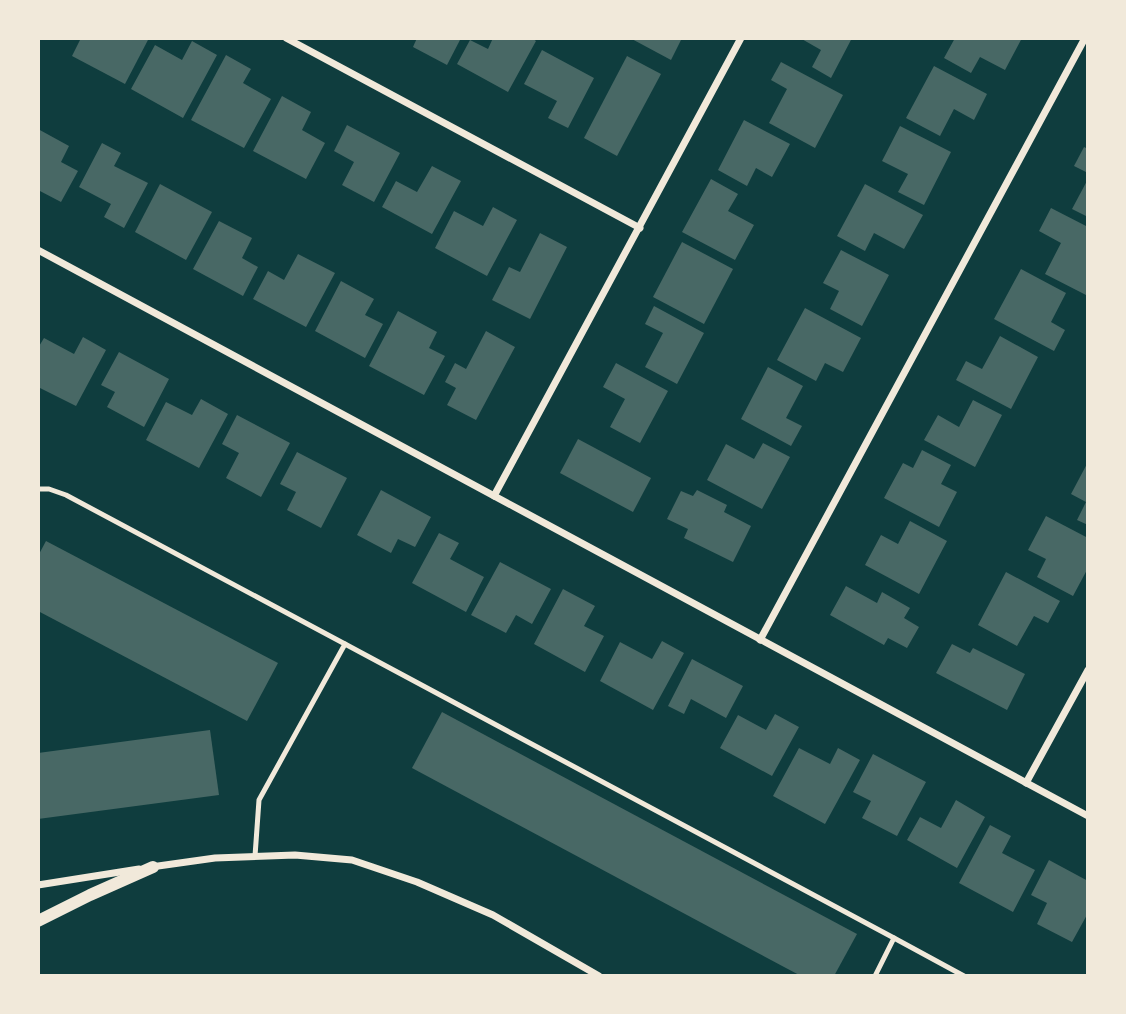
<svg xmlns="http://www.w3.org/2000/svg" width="1126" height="1014" font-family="'DM Sans',sans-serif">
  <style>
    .building { fill: #486865 }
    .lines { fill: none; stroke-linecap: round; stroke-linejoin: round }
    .service { stroke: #f1e9da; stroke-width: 5 }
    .minor { stroke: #f1e9da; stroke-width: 7 }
    .tertiary { stroke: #f1e9da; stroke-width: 12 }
  </style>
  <rect width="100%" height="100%" fill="#0f3d3e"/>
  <g class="building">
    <path d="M81,38H149L125,84L72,56Z"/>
    <path d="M417,38H461L447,65L413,47Z"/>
    <path d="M493,38H532L536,41L508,92L457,64L470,40L488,49Z"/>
    <path d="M630,38H682L671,60Z"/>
    <path d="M800,38H852L831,78L812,67L821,50Z"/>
    <path d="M955,38H1022L1005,70L980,57L971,73L944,58Z"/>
    <path d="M192,41L217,55L183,118L131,89L155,45L182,60Z"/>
    <path d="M542,50L594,78L568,128L548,118L557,101L524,84Z"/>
    <path d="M226,55L251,69L243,83L271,99L244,148L191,120Z"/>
    <path d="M627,56L661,74L617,156L584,138Z"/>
    <path d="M781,62L843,95L815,148L769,123L787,89L771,80Z"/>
    <path d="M934,66L987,94L974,120L954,109L940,136L906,118Z"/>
    <path d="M282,96L311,112L302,130L325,143L306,179L253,151Z"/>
    <path d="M744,120L790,144L772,177L756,168L747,186L718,170Z"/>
    <path d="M347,125L400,153L374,202L342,185L354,162L334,151Z"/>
    <path d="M900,126L951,152L924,205L898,192L908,174L882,161Z"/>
    <path d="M38,129L69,146L61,162L78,171L61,202L38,190Z"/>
    <path d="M102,143L121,153L114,166L148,183L124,228L104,217L111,204L79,187Z"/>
    <path d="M1084,147L1088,149V173L1074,166Z"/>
    <path d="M432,166L461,181L432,234L382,207L396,181L417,192Z"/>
    <path d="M711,179L738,194L728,211L754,225L735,260L682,232Z"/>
    <path d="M1088,179V217L1072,209Z"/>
    <path d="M160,184L212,212L186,260L135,232Z"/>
    <path d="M865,184L923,215L904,249L874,233L865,251L837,236Z"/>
    <path d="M493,207L517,220L487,276L435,248L454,211L483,226Z"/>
    <path d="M1051,208L1088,227V292L1086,295L1045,274L1061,243L1039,231Z"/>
    <path d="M219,221L252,238L242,258L258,267L243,296L193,269Z"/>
    <path d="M540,233L567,247L530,319L492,300L509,267L520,272Z"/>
    <path d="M682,242L733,269L704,324L653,297Z"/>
    <path d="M841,250L889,275L862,326L830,309L839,291L823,283Z"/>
    <path d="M298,254L335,273L306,327L253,299L268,271L284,280Z"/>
    <path d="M1021,269L1066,293L1051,322L1065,330L1054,351L994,319Z"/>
    <path d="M341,281L374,299L365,315L383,324L365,358L315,331Z"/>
    <path d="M654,306L704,333L677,384L645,367L663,333L645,324Z"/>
    <path d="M805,308L861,338L843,372L825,363L816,381L777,360Z"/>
    <path d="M398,311L437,332L429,348L445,356L424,395L369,366Z"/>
    <path d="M486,331L515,347L476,420L447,405L456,388L445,382L455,363L466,369Z"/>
    <path d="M1000,336L1038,357L1011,409L956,380L966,361L982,369Z"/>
    <path d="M83,337L106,350L76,406L38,387V348L44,338L74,354Z"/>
    <path d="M119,352L169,379L144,427L107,407L115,392L101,385Z"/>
    <path d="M616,363L668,391L640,443L610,427L625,399L603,387Z"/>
    <path d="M768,367L803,386L786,418L802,426L791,446L741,419Z"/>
    <path d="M201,399L228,414L199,468L146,440L166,402L192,415Z"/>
    <path d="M973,400L1002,415L975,467L924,440L938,415L959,427Z"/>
    <path d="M237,415L290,443L261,497L226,478L239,453L222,444Z"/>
    <path d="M578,439L651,478L633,512L560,473Z"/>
    <path d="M763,443L790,457L762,509L707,480L726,444L754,459Z"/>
    <path d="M922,450L951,465L941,484L957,492L939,527L884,498L903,463L913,468Z"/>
    <path d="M297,452L347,478L321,528L287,510L296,492L280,484Z"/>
    <path d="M1088,462V525L1077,520L1086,502L1071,494Z"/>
    <path d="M381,490L431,517L415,547L398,539L391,553L357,535Z"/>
    <path d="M697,490L727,505L724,512L751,526L733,562L684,538L688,529L667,519L681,491L693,496Z"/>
    <path d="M1046,516L1088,538V568L1073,596L1037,577L1046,559L1028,550Z"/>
    <path d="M910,521L947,541L919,594L865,565L881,535L898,544Z"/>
    <path d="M439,533L459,543L450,559L484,577L466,612L412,583Z"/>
    <path d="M46,541L278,663L247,721L38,611V556Z"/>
    <path d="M500,562L551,589L532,624L516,615L506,633L471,615Z"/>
    <path d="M1006,572L1060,601L1048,623L1034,616L1017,646L978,625Z"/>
    <path d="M846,586L877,603L882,592L910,608L904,618L919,627L907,648L888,638L884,645L830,615Z"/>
    <path d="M563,589L595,606L584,626L604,636L585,672L534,644Z"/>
    <path d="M662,641L684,653L653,710L600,681L620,642L652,659Z"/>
    <path d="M952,644L970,653L973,648L1025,674L1007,710L936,673Z"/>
    <path d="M692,659L743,686L726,718L691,699L684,714L668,706Z"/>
    <path d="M442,712L857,934L834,976H801L412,768Z"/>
    <path d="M775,714L799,727L772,776L720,748L738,715L766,730Z"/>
    <path d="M210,730L219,795L38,819V753Z"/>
    <path d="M799,748L830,764L838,748L860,760L825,824L773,796Z"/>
    <path d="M873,754L926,782L897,836L862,818L871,801L853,792Z"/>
    <path d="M956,800L985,817L957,868L907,840L920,817L941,828Z"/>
    <path d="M990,825L1011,836L1002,853L1035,870L1013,912L959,883Z"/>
    <path d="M1049,860L1088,881V913L1072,942L1037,924L1047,903L1031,895Z"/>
  </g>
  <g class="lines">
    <g class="service">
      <path d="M38,489H49L66,495L345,644L259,800L255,856"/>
      <path d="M345,644L894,938L875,976"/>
      <path d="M894,938L964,976"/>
    </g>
    <g class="minor">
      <path d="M286,38L640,228"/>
      <path d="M38,250L1088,816"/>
      <path d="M494,496L741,38"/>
      <path d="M760,640L1085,38"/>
      <path d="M1026,783L1088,670"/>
      <path d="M151,867L215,858L295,855L352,860L417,882L493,915L599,976"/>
      <path d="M38,885L139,869"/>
    </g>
    <path class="tertiary" d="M38,921L90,895L153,867"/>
  </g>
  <rect width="1126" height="1014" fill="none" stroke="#f1e9da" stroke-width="80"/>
</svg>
